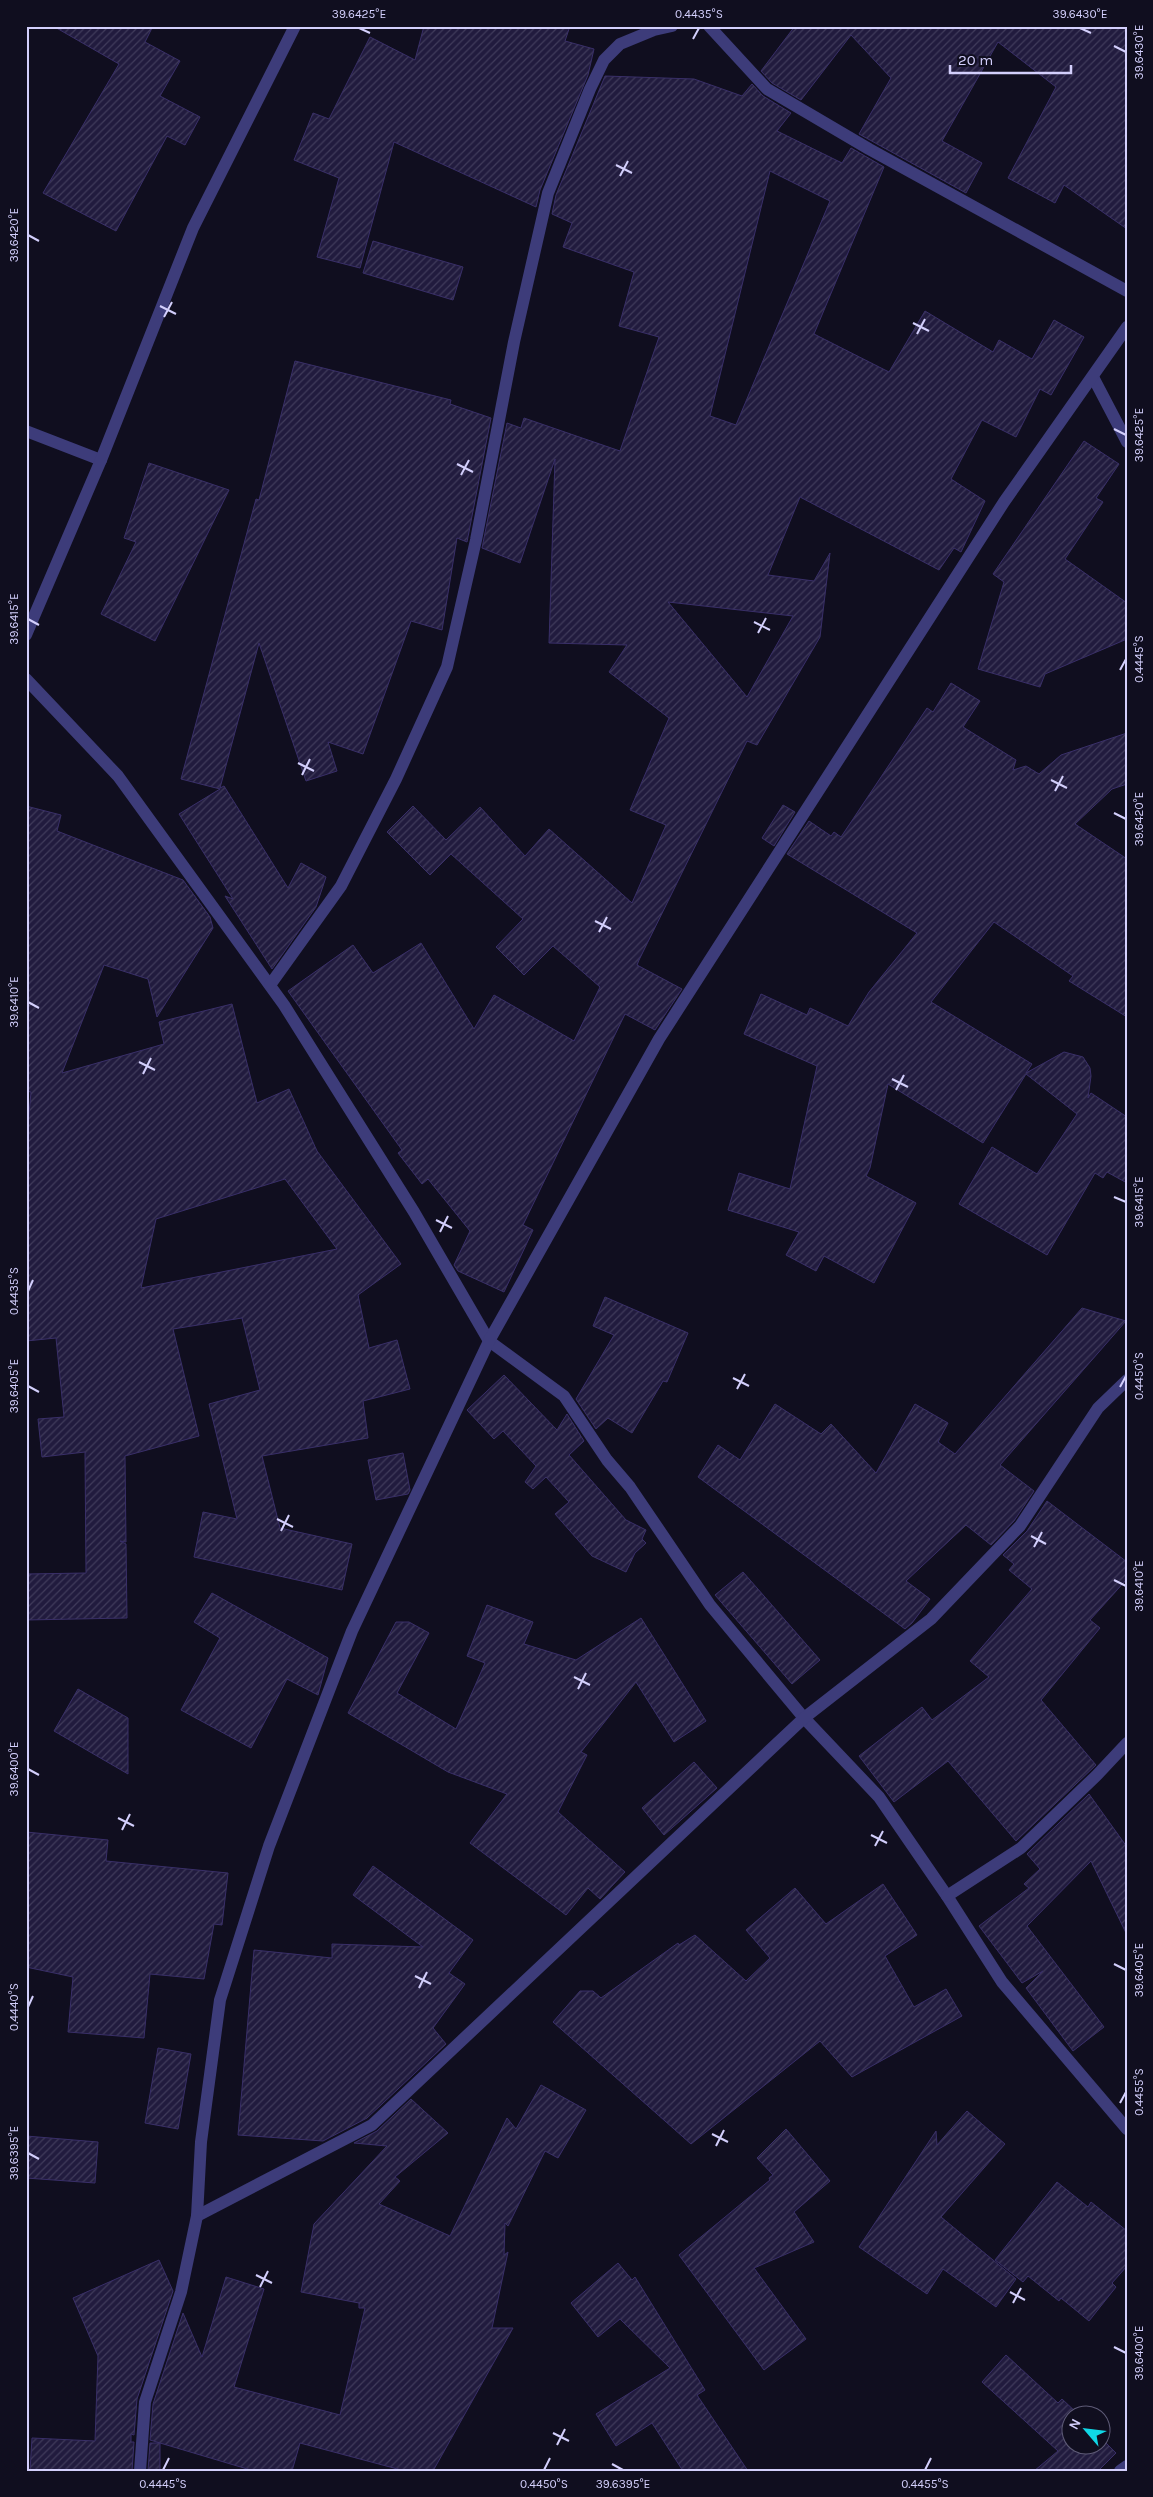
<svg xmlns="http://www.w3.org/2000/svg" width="1153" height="2497" font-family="Karla,sans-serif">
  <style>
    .building { fill: url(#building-hatch); stroke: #392f68; fill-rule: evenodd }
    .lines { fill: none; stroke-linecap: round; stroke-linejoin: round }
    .street { stroke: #3d3c7a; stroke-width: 12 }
    .ticks { fill: none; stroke: #d3cffc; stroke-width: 2 }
    .neatline { fill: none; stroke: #d3cffc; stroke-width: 2 }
    .ticks-label { font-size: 12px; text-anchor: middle; fill: #d3cffc }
  </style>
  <defs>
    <pattern id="building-hatch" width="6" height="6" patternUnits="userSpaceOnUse" patternTransform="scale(1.25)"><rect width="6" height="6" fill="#211b3e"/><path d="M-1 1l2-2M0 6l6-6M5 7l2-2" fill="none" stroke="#403b5b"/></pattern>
  </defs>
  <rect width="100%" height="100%" fill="#100e1f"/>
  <g class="building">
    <path d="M53,26H153L145,42L180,61L160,96L200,117L185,145L167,136L116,231L43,193L119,64Z"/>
    <path d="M424,26H570L565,41L594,49L588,75L540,190L536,207L394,142L360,268L317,257L339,178L294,160L313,113L329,119L370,37L415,60Z"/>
    <path d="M795,26H1127V229L1064,185L1055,203L1008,178L1056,87L998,42L942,141L982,163L966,193L859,134L891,78L851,35L801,100L772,83L761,71Z"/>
    <path d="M605,76L694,79L742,96L752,84L763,96L791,113L777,131L842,163L851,148L884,167L814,334L889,372L925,311L993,352L999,340L1032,359L1054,320L1084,337L1051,395L1040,389L1016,437L982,420L951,479L985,501L961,552L954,548L939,570L800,497L768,575L814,581L830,553L820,637L757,745L747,741L639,960L637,965L682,989L655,1030L625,1014L523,1225L533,1230L504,1292L458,1271L454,1265L470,1231L428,1179L422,1184L398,1153L402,1150L288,991L353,945L373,973L421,943L474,1029L494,995L574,1041L600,987L553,946L524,975L496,947L523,919L451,854L430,875L387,832L413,806L446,840L480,807L525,856L549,829L632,903L666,825L630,810L669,718L609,672L627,645L549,643L555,459L520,563L482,548L507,423L521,428L524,418L620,451L659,337L619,326L634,272L563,247L572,223L552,214L556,195ZM770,171L830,201L736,425L710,416ZM668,602L793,616L747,697Z"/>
    <path d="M373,241L463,267L453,300L363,273Z"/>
    <path d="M295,361L451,400L450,404L491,418L467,542L457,538L442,630L411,621L363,754L328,742L337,771L306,781L259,643L220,788L224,786L288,888L301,863L326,877L316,907L272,969L225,896L233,899L179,814L220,789L181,779L256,499L259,500Z"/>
    <path d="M1084,441L1119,464L1096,498L1103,502L1065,559L1127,603V639L1045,674L1040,687L978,669L1004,582L993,574Z"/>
    <path d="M149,463L229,490L155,641L101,614L136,542L124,538Z"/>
    <path d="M951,683L980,701L963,727L1016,760L1013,770L1026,766L1039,774L1061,755L1127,733V784L1112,789L1075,824L1127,859V1017L1069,981L1073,976L994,922L931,1002L1032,1064L1026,1073L1064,1052L1083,1057L1090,1068L1091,1076L1088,1098L1091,1093L1127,1117V1183L1107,1172L1103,1178L1095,1173L1047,1255L959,1204L992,1147L1037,1174L1077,1114L1026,1074L983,1143L888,1084L870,1168L866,1176L916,1203L874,1283L824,1256L816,1271L786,1255L799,1232L728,1210L739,1173L790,1189L817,1066L744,1034L761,994L807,1015L810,1008L848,1026L869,992L917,933L787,854L809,821L831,836L834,832L841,837L927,708L933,712Z"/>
    <path d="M783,805L795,812L774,846L762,838Z"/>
    <path d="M26,806L61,815L57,831L183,880L210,917L213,928L157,1017L148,979L104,965L62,1073L164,1044L159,1022L232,1004L257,1103L289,1089L317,1151L401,1264L358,1295L369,1348L397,1340L410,1389L363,1401L368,1438L262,1456L280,1528L352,1544L342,1590L194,1557L203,1512L237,1519L209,1404L260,1390L242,1318L173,1329L199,1436L125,1456L126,1542L120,1541L126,1544L127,1618L26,1620V1574L86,1573L85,1452L42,1457L38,1419L64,1417L56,1338L26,1341V1146L31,1092L26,1091ZM285,1179L337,1249L141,1288L156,1219Z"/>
    <path d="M605,1297L688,1333L667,1382L663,1381L632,1433L608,1418L596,1429L576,1399L614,1335L593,1326Z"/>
    <path d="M1082,1308L1126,1321L1000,1465L1034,1491L1014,1521L991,1545L966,1525L906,1581L930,1599L912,1623L905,1629L698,1477L718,1445L740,1460L775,1404L821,1434L831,1424L876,1473L915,1404L948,1423L938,1442L955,1454Z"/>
    <path d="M504,1375L557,1430L567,1414L584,1441L569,1455L626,1520L646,1530L642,1539L646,1543L635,1553L626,1572L592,1556L555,1514L569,1502L546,1477L533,1489L525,1482L536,1466L503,1431L494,1439L467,1410Z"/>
    <path d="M403,1453L410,1490L408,1494L376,1500L368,1460Z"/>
    <path d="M1047,1501L1127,1562V1579L1090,1620L1100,1628L1041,1700L1096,1765L1016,1841L948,1761L894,1802L859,1756L922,1707L932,1720L989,1677L970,1661L1032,1589L1009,1570L1014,1564L1003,1555L1027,1531Z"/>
    <path d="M743,1572L820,1660L792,1684L715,1595Z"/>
    <path d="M212,1593L328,1658L318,1695L287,1679L251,1748L181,1710L220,1638L194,1622Z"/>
    <path d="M487,1605L533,1622L524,1644L576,1660L641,1618L706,1721L674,1742L636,1682L581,1752L587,1755L558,1812L625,1872L600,1899L588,1888L566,1915L470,1843L507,1794L448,1772L348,1713L396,1622H409L429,1633L397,1693L456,1729L485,1663L467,1656Z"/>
    <path d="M78,1689L128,1718V1774L54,1731Z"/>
    <path d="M694,1762L717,1788L664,1835L642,1808Z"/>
    <path d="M1089,1794L1127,1847V1935L1091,1861L1027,1926L1104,2027L1073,2051L1026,1988L1043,1971L1022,1983L979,1926L1029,1888L1024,1884L1040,1869L1027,1854Z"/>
    <path d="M26,1832L108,1840L106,1861L228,1873L222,1925L214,1924L204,1979L150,1974L144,2038L68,2032L73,1977L26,1967Z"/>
    <path d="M373,1866L473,1940L449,1973L465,1984L433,2028L446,2044L367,2118L323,2141L238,2135L254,1950L332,1958V1944L423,1947L353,1895Z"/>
    <path d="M883,1884L917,1935L885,1956L914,2007L946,1989L962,2016L852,2077L820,2041L691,2144L553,2022L580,1991H593L601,1998L678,1943L679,1945L695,1935L746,1981L770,1958L746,1930L795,1888L826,1924Z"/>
    <path d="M158,2048L191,2054L178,2129L145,2123Z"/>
    <path d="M541,2085L586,2110L558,2158L545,2151L508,2226L505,2223L504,2255L508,2252L492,2328H513L433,2471H405L300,2443L292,2471H254L150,2440L153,2404L183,2313L202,2357L226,2277L264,2289L234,2387L340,2415L365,2308H359V2303L301,2292L314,2224L387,2146L354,2143L377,2131L411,2099L448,2133L395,2177L400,2181L379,2204L450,2236L507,2118L516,2129Z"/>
    <path d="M967,2111L1005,2144L941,2217L1016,2279L996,2307L943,2269L927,2294L859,2247L936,2131L937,2145Z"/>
    <path d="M786,2129L830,2181L794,2212L814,2242L754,2268L806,2339L764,2370L679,2255L770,2180L769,2178L773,2175L757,2158Z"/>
    <path d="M26,2136L98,2142L95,2183L26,2178Z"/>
    <path d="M1057,2182L1088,2207L1091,2202L1127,2231V2266L1112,2283L1116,2287L1089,2321L1061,2298L1059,2301L1028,2276L1023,2282L995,2260Z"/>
    <path d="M159,2260L173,2291L137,2399L134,2435L131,2434V2442H134L132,2471H30L32,2438L95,2441L98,2356L73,2298Z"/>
    <path d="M618,2263L632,2280L635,2277L705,2390L697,2395L748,2471H683L652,2423L616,2446L596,2414L670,2368L620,2319L598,2337L571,2303Z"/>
    <path d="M1006,2355L1058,2403L1062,2399L1078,2414H1070V2444H1100V2437L1116,2453L1098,2471H1034L1058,2451L982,2382Z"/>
    <path d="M150,2443H160V2471H148Z"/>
  </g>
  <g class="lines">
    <g class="street">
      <path d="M709,26L767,89L869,149L1127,291"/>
      <path d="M1093,377L1127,442"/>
      <path d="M26,431L101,460"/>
      <path d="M26,635L101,460L193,228L295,26"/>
      <path d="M26,679L118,776L284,1005L414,1212L489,1341L564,1396L607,1460L630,1487L710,1605L804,1718L879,1797L947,1896L1002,1982L1127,2129"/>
      <path d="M270,985L341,886L396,779L447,667L476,540L514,342L548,193L590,89L604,60L620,44L654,30L672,26"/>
      <path d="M947,1896L1021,1848L1096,1776L1127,1743"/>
      <path d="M197,2216L372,2125L804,1718L931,1619L1020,1526L1098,1408L1127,1380"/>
      <path d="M140,2471L145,2402L181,2292L197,2216L201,2142L220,2000L269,1846L352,1631L489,1341L659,1039L1004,502L1127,327"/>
      <path d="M1120,2471L1127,2466"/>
    </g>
  </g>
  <path class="ticks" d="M359,28L370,33M1080,28L1091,33M693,39L699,28M1114,46L1126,52M616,165L632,173M620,176L628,161M28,235L39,241M160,306L176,314M164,317L172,302M913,323L929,331M917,334L925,319M1114,429L1126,435M457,464L473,472M461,475L469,460M28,619L39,625M754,622L770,630M758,633L766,618M1120,670L1126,659M298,763L314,771M302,775L310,759M1051,780L1067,788M1055,791L1063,776M1114,813L1126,819M595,921L611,929M599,932L607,917M28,1002L39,1008M139,1062L155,1070M143,1074L151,1058M892,1079L908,1087M896,1090L904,1075M1114,1197L1126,1202M436,1220L452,1228M440,1232L448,1216M28,1291L33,1280M733,1378L749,1386M28,1386L39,1392M1120,1387L1126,1376M737,1389L745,1374M277,1519L293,1527M281,1531L289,1515M1031,1536L1046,1544M1034,1547L1042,1532M1114,1580L1126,1586M574,1677L590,1685M578,1689L586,1673M28,1769L39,1775M118,1818L134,1826M122,1830L130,1814M871,1835L887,1843M875,1846L883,1831M1114,1964L1126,1970M415,1976L431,1984M419,1988L427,1972M28,2007L33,1996M1120,2103L1126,2092M712,2134L728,2142M716,2146L724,2130M28,2153L39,2159M256,2275L272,2283M260,2287L268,2271M1010,2292L1025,2300M1013,2303L1021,2288M1114,2347L1126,2353M553,2433L569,2441M557,2445L565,2429M612,2464L623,2470M163,2470L169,2458M544,2470L550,2458M925,2470L931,2458"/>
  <rect width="1153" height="2497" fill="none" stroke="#100e1f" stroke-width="55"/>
  <g transform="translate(1086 2430) rotate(298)"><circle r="24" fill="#100e1f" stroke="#5e5b77"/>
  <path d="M0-4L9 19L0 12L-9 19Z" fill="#10d7e6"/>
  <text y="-8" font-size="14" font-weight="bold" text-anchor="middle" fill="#d3cffc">N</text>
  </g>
  <path d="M950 65v8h121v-8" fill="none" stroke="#d3cffc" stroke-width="2.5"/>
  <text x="958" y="65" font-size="15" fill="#d3cffc" stroke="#100e1f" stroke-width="4" paint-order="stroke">20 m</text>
  <rect x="28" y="28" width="1098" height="2442" class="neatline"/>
  <g class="ticks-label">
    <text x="359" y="18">39.6425°E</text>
    <text x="699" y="18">0.4435°S</text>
    <text x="1080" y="18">39.6430°E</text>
    <text transform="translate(1139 52) rotate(-90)" y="4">39.6430°E</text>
    <text transform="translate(14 235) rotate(-90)" y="4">39.6420°E</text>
    <text transform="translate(1139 435) rotate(-90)" y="4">39.6425°E</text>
    <text transform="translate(14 619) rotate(-90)" y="4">39.6415°E</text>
    <text transform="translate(1139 659) rotate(-90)" y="4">0.4445°S</text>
    <text transform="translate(1139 819) rotate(-90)" y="4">39.6420°E</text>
    <text transform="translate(14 1002) rotate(-90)" y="4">39.6410°E</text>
    <text transform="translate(1139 1202) rotate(-90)" y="4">39.6415°E</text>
    <text transform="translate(14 1291) rotate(-90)" y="4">0.4435°S</text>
    <text transform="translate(1139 1376) rotate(-90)" y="4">0.4450°S</text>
    <text transform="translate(14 1386) rotate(-90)" y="4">39.6405°E</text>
    <text transform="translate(1139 1586) rotate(-90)" y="4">39.6410°E</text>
    <text transform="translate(14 1769) rotate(-90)" y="4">39.6400°E</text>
    <text transform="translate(1139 1970) rotate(-90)" y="4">39.6405°E</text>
    <text transform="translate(14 2007) rotate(-90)" y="4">0.4440°S</text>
    <text transform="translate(1139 2092) rotate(-90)" y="4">0.4455°S</text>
    <text transform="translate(14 2153) rotate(-90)" y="4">39.6395°E</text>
    <text transform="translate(1139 2353) rotate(-90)" y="4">39.6400°E</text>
    <text x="163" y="2488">0.4445°S</text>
    <text x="544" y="2488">0.4450°S</text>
    <text x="623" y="2488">39.6395°E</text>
    <text x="925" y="2488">0.4455°S</text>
  </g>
</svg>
